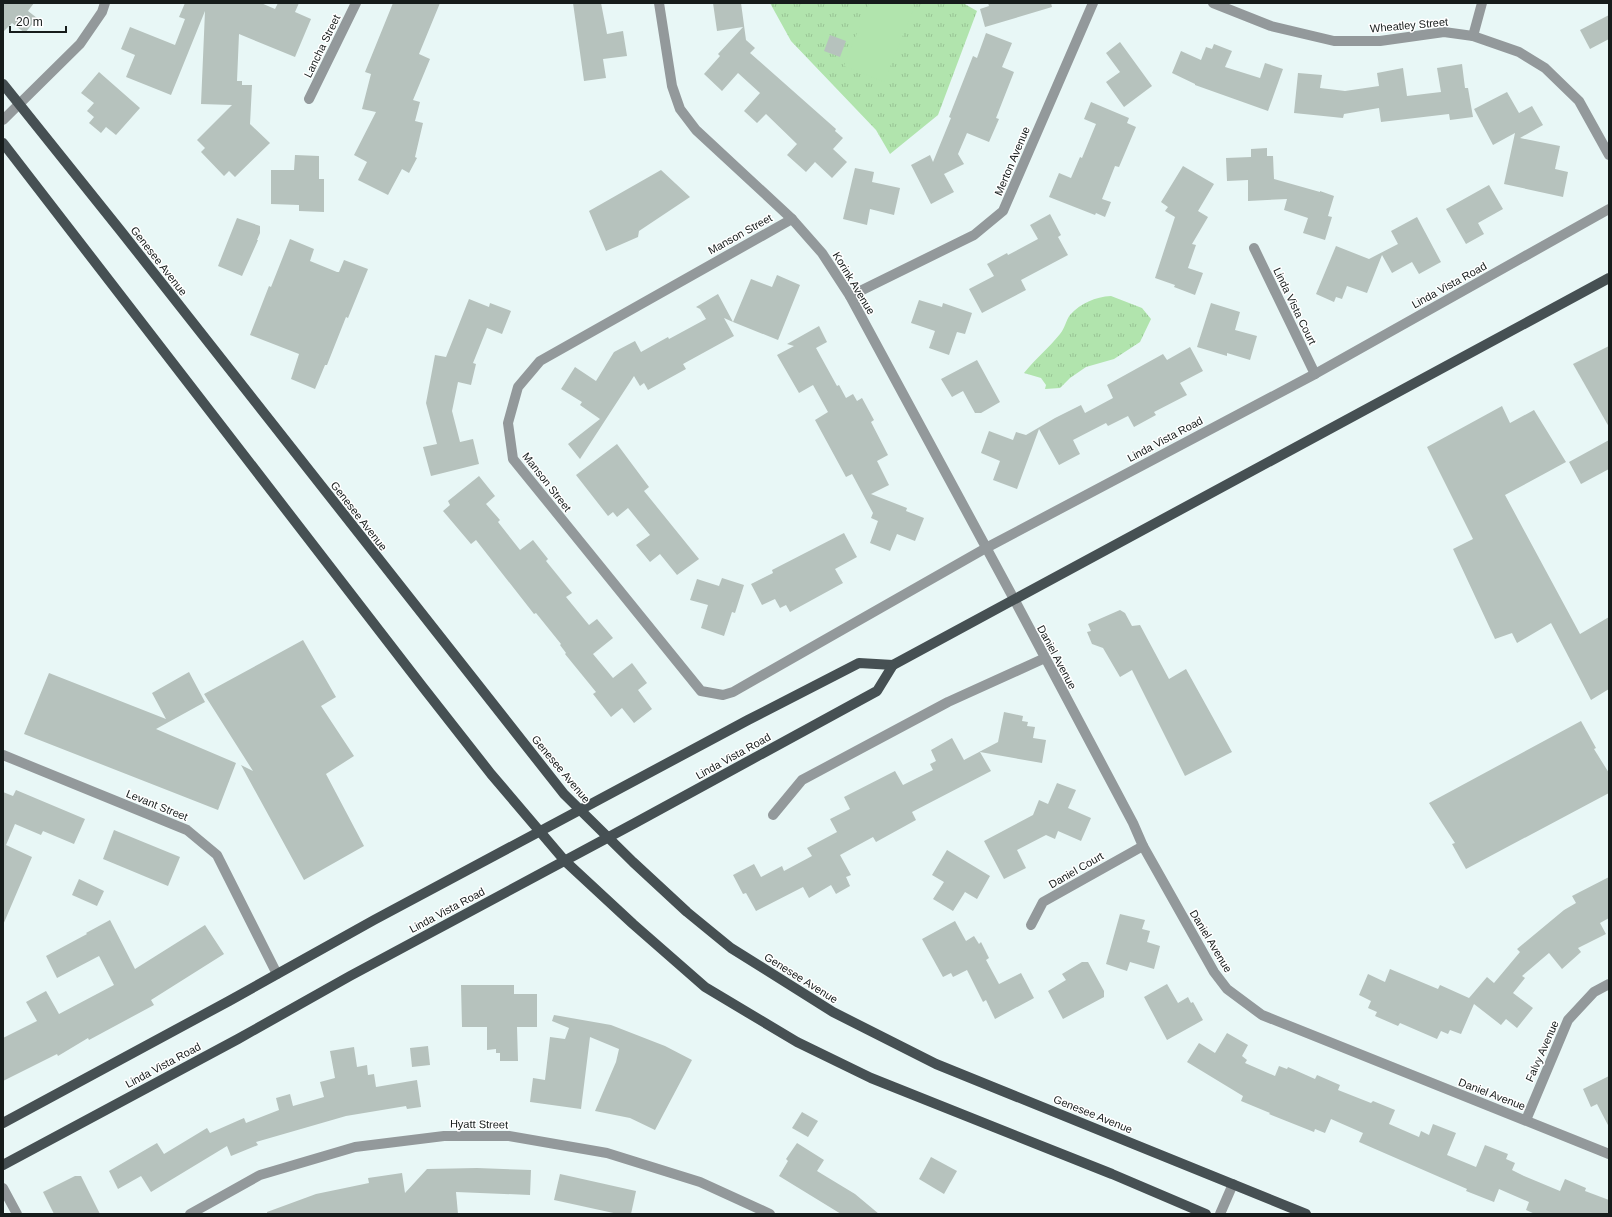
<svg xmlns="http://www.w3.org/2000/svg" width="1612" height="1217" font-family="Helvetica,sans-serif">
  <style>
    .grass { fill: url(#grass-tufts) }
    .pitch { fill: #b1e4ad }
    .building { fill: #b6c2bd }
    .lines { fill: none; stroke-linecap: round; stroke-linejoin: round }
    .minor { stroke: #93999b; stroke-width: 10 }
    .major { stroke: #465053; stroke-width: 10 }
    .labels { text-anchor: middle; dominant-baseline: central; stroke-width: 3; stroke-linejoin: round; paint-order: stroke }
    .street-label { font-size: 11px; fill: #161c1b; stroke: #fff }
  </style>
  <defs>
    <pattern id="grass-tufts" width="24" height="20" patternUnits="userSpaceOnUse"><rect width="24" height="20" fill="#b1e4ad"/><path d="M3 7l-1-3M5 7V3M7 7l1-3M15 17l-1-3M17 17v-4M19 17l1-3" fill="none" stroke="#98c394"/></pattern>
  </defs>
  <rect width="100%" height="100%" fill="#e8f7f6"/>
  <g class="grass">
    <path d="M770,3H963L977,11L938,115L890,154L876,130L791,41Z"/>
    <path d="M1111,296L1142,308L1151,319L1140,342L1114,359L1086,367L1070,378L1060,388L1045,389L1046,385L1041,378L1024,373C1035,359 1049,348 1060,334C1065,328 1066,320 1070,315C1081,303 1095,297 1111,296Z"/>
  </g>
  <path class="pitch" d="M869,3H903L914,8L884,82L844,66Z"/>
  <g class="building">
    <path d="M3,3H34L28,11L37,18L25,33L12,23L3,32Z"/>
    <path d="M185,3H261L275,9L278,3H299L295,12L311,19L295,57L239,34L237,81H242V85H252L250,124L270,143L235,177L229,171L224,176L201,152L205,148L197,140L232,105L201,104L205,11L171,95L126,77L135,55L121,49L130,27L175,45L185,19L179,17Z"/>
    <path d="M393,3H440L419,54L430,59L413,100L420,102L415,121L423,123L415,157L417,158L409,173L402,169L388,195L358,180L367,162L354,155L376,112L362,109L371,74L365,72Z"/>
    <path d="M573,3H601L607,34L623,31L627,56L603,59L606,78L584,81Z"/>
    <path d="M713,3H741L746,40L755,48L750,53L836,129L835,131L843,138L833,149L847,162L832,178L815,162L806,172L787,155L797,144L766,114L757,123L744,111L760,93L738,73L722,91L704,74L720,56L718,54L743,27L717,31Z"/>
    <path d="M988,3H1051L1052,7L985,27L980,9L989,6Z"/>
    <path d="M1609,15V39L1590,49L1580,30Z"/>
    <path d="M986,33L1012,43L1002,67L1014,72L996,118L999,119L989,142L967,133L958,154L964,164L944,174L954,192L931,204L911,165L930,155L933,162L951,118L949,117L973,56L977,58Z"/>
    <path d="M830,35L846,41L840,57L824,51Z"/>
    <path d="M1120,42L1152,86L1124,107L1106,82L1120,72L1106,53Z"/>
    <path d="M1214,44L1232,51L1225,67L1260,78L1265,63L1283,69L1268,111L1195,85V84L1172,73L1181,51L1201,60L1206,47L1212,49Z"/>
    <path d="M1462,64L1465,88H1468L1473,117L1450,120L1449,114L1381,122L1379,108L1344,114L1343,118L1294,113L1298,73L1322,75L1320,88L1345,91L1379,86L1377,73L1403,68L1407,96L1441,92L1437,68Z"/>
    <path d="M99,72L140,108L116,135L106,127L101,133L89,123L94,117L87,111L94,103L81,93Z"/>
    <path d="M1507,92L1519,113L1532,106L1543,125L1520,138L1560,146L1555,169L1568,172L1563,197L1504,184L1515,133L1493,145L1474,109Z"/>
    <path d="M1091,102L1129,118L1127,123L1136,127L1119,167L1115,166L1102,199L1111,202L1105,217L1096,213L1095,215L1049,197L1059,173L1071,178L1080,157L1082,158L1096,124L1084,119Z"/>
    <path d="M1267,148V156H1273L1274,179L1320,192V191L1334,196L1328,216L1332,217L1325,240L1303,233L1308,218L1284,210L1287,199L1248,201V180L1227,181L1226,158L1251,157V149Z"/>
    <path d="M295,155L319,156V179H324V212L299,211V205L271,204V170H294Z"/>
    <path d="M1183,166L1214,184L1198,211L1208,217L1192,244L1196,245L1188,268L1203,273L1195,295L1174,287L1175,285L1155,278L1175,217L1165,211L1168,207L1161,202Z"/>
    <path d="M855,168L874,172L872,182L900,188L894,215L870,209L867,225L843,219Z"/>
    <path d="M661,170L690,197L639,231L638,237L606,251L589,211Z"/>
    <path d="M1489,185L1503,209L1478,223L1484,234L1466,244L1446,209Z"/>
    <path d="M1050,214L1061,235L1058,237L1068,255L1021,280L1026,290L982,313L969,289L994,276L987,264L1007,253L1008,255L1038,239L1030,225Z"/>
    <path d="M1417,217L1441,262L1419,274L1412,262L1392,273L1382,255L1367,293L1347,286L1342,299L1336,297L1334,302L1316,294L1336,246L1369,259L1398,244L1391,231Z"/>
    <path d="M237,218L260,226V233L257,240H258L242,276L218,266Z"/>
    <path d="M290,239L314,249L310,261L337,272H339L344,260L368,269L348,318L346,317L327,365H325L315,389L291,379L299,354L250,335L269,286L271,287Z"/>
    <path d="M777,275L800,285L778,340L733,322L751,279L772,287Z"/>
    <path d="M718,294L733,322L724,318L734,336L683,364L686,369L648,390L644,383L640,386L634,376L580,459L568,444L600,419L580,405L582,402L561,389L575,367L596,381L614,352L635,341L641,352L668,337L669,339L706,319L700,309L696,307Z"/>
    <path d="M469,299L489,307L490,303L511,311L502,334L487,328L473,363L476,364L471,385L458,382L452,411L460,442L473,439L479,464L431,476L423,447L437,444L426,403L435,355L446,357Z"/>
    <path d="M919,300L942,307L943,303L972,313L965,334L957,332L949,355L929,348L935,331L911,323Z"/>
    <path d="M1211,303L1240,312L1235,330L1257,336L1250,360L1227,353V356L1197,347Z"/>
    <path d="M819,326L827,342L816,348L837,386L839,385L846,398L853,394L857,401L862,398L874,420L871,422L888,455L877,461L889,485L871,494L907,508L906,511L924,518L915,541L897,534L890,551L870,543L878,521L871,518L873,513L852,474L846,477L815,420L828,412L813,385L799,393L777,355L794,346L787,344Z"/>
    <path d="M1609,346V427L1573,364Z"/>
    <path d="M1190,347L1203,371L1180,383L1187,395L1154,412L1156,415L1134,427L1128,416L1108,426L1106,423L1073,440L1080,454L1059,465L1039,429L1017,489L993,480L1000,461L981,453L989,431L1013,440L1016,432L1026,435L1055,418L1081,405L1085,413L1113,398L1107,385L1163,354L1167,360Z"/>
    <path d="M977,360L1000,402L981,413H975L963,391L952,397L941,379Z"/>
    <path d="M1502,406L1510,423L1534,410L1566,462L1505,495L1580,634L1609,617V689L1591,700L1551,623L1517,643L1512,633L1495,639L1453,549L1473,539L1427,447Z"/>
    <path d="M1609,440V469L1581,484L1569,462Z"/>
    <path d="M617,444L649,487L644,491L699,559L677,575L660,554L650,562L636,545L650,535L628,508L617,517L613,512L608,516L576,475Z"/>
    <path d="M479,476L495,496L486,504L500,520L498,522L520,550L533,540L548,559L546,561L572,593L566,597L589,625L597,619L613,638L593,654L613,678L632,663L647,683L638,690L652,709L634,723L622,708L611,717L593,694L596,692L565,654L566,653L560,645L561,644L536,613L534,614L476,540L471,544L443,511L450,505L448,501Z"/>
    <path d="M844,533L857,557L835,569L843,583L790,612L786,605L780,608L775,599L762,605L751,584L773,573L772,570Z"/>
    <path d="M722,578L744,585L735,613L732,612L724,636L701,628L708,605L690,600L697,579L719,586Z"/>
    <path d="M1120,610L1125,613L1132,626L1140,625L1169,679L1186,669L1232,752L1185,776L1132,670L1120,677L1103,648L1092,644L1087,632L1091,631L1088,624Z"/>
    <path d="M303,640L336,697L321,706L354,756L326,774L364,846L304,880L241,765L253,771L204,694Z"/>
    <path d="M189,672L205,702L156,729L236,763L218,810L24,734L49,673L166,719L152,693Z"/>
    <path d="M1004,712L1023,716L1022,721L1028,722L1027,726L1035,727L1033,738L1046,740L1042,763L980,752L991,771L912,812L916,820L876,842L873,837L840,855L851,875L846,877L850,886L836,894L831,885L809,898L803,887L756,911L746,893L743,894L733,875L754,864L761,877L782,866L784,871L812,856L807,848L837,832L830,819L850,809L844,797L895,771L903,785L933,770L930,764L936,761L931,750L952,738L964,760L998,742Z"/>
    <path d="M1581,721L1596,748L1594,749L1609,773V793L1466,869L1452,844L1455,843L1429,803Z"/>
    <path d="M1057,783L1076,790L1068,808L1091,818L1081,841L1058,831L1055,839L1046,835L1017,850L1026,868L1004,879L984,841L1033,815L1039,800L1048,804Z"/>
    <path d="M16,790L85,819L74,844L43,831L41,835L15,824L6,845L32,857L3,925V792L13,796Z"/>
    <path d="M114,830L180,857L168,886L103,859Z"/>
    <path d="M947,850L990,876L977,899L965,892L953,911L933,899L944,882L932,875Z"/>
    <path d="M1609,877V918L1600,923L1606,934L1578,948L1581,952L1562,969L1549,953L1522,976L1525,978L1513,993L1533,1008L1517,1028L1506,1019L1501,1025L1474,1004L1461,1034L1450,1030L1448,1034L1441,1031L1437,1039L1400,1023L1398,1026L1375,1016L1377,1012L1368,1008L1371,1001L1359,995L1368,974L1385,982L1390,969L1438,989L1440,985L1469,998L1487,977L1494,983L1520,952L1517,949L1564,910L1576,903L1572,896Z"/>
    <path d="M79,879L104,891L97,906L72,895Z"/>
    <path d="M1120,914L1145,920L1142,929L1150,931L1147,942L1160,946L1154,969L1130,962L1127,971L1106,964Z"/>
    <path d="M110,920L135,969L205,925L224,954L151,1000L154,1005L89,1040L88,1038L58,1056L57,1054L3,1081V1038L37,1021L26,1002L46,991L59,1014L114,985L99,956L57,978L46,956L87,934L86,933Z"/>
    <path d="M955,921L966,941L974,936L979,944L981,942L989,958L986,960L999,984L1021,973L1034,998L995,1019L986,1000L983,1002L967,970L953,977L951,973L943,977L922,939Z"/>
    <path d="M1082,962H1088L1104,991V997L1063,1019L1048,991L1066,980L1062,974Z"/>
    <path d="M1167,984L1178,1003L1188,997L1191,1003L1193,1002L1203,1020L1167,1040L1144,997Z"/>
    <path d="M461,985H514V994H537V1027H517L518,1061H500V1053H496V1049L487,1050V1027H462Z"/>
    <path d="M554,1015L611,1025L665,1046L692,1060L655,1130L630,1118L595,1111L616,1062L619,1049L590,1037L581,1109L530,1102L533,1078L545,1080L550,1037L565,1039L569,1028L552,1021Z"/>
    <path d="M1227,1033L1248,1045L1242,1056L1247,1060L1245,1063L1275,1076L1279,1066L1287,1069L1288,1067L1315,1079L1317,1075L1340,1085L1338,1090L1371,1103L1373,1101L1395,1110L1389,1124L1419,1137L1421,1131L1429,1135L1433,1124L1456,1133L1447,1155L1476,1167L1485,1145L1508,1154L1506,1159L1515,1163L1512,1170L1524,1176L1560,1191L1565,1179L1586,1188L1585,1191L1609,1200V1214H1535L1526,1210L1529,1202L1499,1189L1494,1202L1466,1191L1467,1189L1359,1142L1363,1133L1331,1119L1325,1133L1315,1129L1314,1132L1269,1114L1270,1113L1241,1101L1243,1096L1187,1062L1199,1043L1215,1053Z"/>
    <path d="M428,1046L430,1065L412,1067L410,1048Z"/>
    <path d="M354,1047L357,1067L367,1065L368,1075L374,1074L376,1087L417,1080L421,1107L407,1109L406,1106L346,1116L256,1142L258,1145L231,1156L227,1146L151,1192L141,1176L118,1189L109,1171L157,1143L164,1154L207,1128L210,1133L244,1118L246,1123L279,1110L276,1098L290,1094L293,1106L324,1097L320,1082L335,1078L330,1051Z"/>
    <path d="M1609,1076V1127L1597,1104L1591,1107L1583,1089Z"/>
    <path d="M802,1112L818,1121L808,1137L792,1128Z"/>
    <path d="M797,1143L824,1160L817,1171L855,1194L879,1214H841L779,1176L788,1161L786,1159Z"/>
    <path d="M931,1157L957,1171L944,1194L919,1179Z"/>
    <path d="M477,1168L531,1170L530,1195L456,1192L458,1214H267V1212L316,1194L369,1183L368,1178L402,1173L405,1193L427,1169Z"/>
    <path d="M560,1174L636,1191L631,1214H618L554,1200Z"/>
    <path d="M75,1176H81L100,1214H54L43,1192Z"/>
  </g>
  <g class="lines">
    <g class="minor">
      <path d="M659,3L672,86L680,109L696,130L792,219L822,253L850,296L1014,599L1133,823L1143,846L1214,972L1227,989L1262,1015L1609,1154"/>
      <path d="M1213,3L1271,26L1334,41H1380L1444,32L1473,36L1519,52L1545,68L1579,101L1609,155"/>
      <path d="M1473,36L1482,3"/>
      <path d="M309,99L356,3"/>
      <path d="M3,120L80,44L102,12L105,3"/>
      <path d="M792,219L540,361L518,387L508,423L513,459L701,691L723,695L733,692L986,548L1315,374L1609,209"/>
      <path d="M1254,248L1315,374"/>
      <path d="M850,296L974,235L1003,211L1093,3"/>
      <path d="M3,755L187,830L217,855L277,974"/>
      <path d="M773,815L802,780L948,702L1045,658"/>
      <path d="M1031,925L1043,902L1143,846"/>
      <path d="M1526,1120L1568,1020L1594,992L1609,984"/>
      <path d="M3,1188L17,1214"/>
      <path d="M190,1214L260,1175L355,1147L444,1136H509L607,1153L700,1182L770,1214"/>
      <path d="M1220,1214L1233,1184"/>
    </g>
    <g class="major">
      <path d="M3,84L120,230L564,794L633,862L687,912L731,948L833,1012L936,1064L1306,1214"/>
      <path d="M3,143L422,686L491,774L565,861L633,924L705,987L797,1042L871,1078L1112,1174L1206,1214"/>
      <path d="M3,1123L229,1001L374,920L748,720L859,663L893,665L1609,278"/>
      <path d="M3,1165L238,1039L350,976L635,823L877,691L893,665"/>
    </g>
  </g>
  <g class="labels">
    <g class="street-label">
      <text transform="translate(1409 25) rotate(-5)">Wheatley Street</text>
      <text transform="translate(322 46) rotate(-64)">Lancha Street</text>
      <text transform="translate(1012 161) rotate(-67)">Merton Avenue</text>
      <text transform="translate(740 234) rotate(-29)">Manson Street</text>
      <text transform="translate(159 261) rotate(52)">Genesee Avenue</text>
      <text transform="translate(854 283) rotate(59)">Korink Avenue</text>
      <text transform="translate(1449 285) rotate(-29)">Linda Vista Road</text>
      <text transform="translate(1295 306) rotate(64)">Linda Vista Court</text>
      <text transform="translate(1165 439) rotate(-28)">Linda Vista Road</text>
      <text transform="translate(547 482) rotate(52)">Manson Street</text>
      <text transform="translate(359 516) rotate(52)">Genesee Avenue</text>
      <text transform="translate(1057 657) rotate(62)">Daniel Avenue</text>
      <text transform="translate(733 756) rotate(-29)">Linda Vista Road</text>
      <text transform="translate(561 769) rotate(50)">Genesee Avenue</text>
      <text transform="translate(157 805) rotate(22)">Levant Street</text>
      <text transform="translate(1076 870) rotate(-30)">Daniel Court</text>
      <text transform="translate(447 910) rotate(-28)">Linda Vista Road</text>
      <text transform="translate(1211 941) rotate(59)">Daniel Avenue</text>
      <text transform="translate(801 978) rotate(32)">Genesee Avenue</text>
      <text transform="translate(1542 1051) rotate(-66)">Falvy Avenue</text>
      <text transform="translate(163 1065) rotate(-28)">Linda Vista Road</text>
      <text transform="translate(1492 1094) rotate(21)">Daniel Avenue</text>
      <text transform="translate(1093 1114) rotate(22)">Genesee Avenue</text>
      <text transform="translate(479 1124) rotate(1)">Hyatt Street</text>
    </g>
  </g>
  <rect width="1612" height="1217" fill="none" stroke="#161c1b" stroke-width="8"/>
  <path d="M10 26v6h56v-6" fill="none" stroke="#161c1b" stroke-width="2"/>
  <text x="16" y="26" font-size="12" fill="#161c1b" stroke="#ffffff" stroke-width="3" paint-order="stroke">20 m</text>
</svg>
